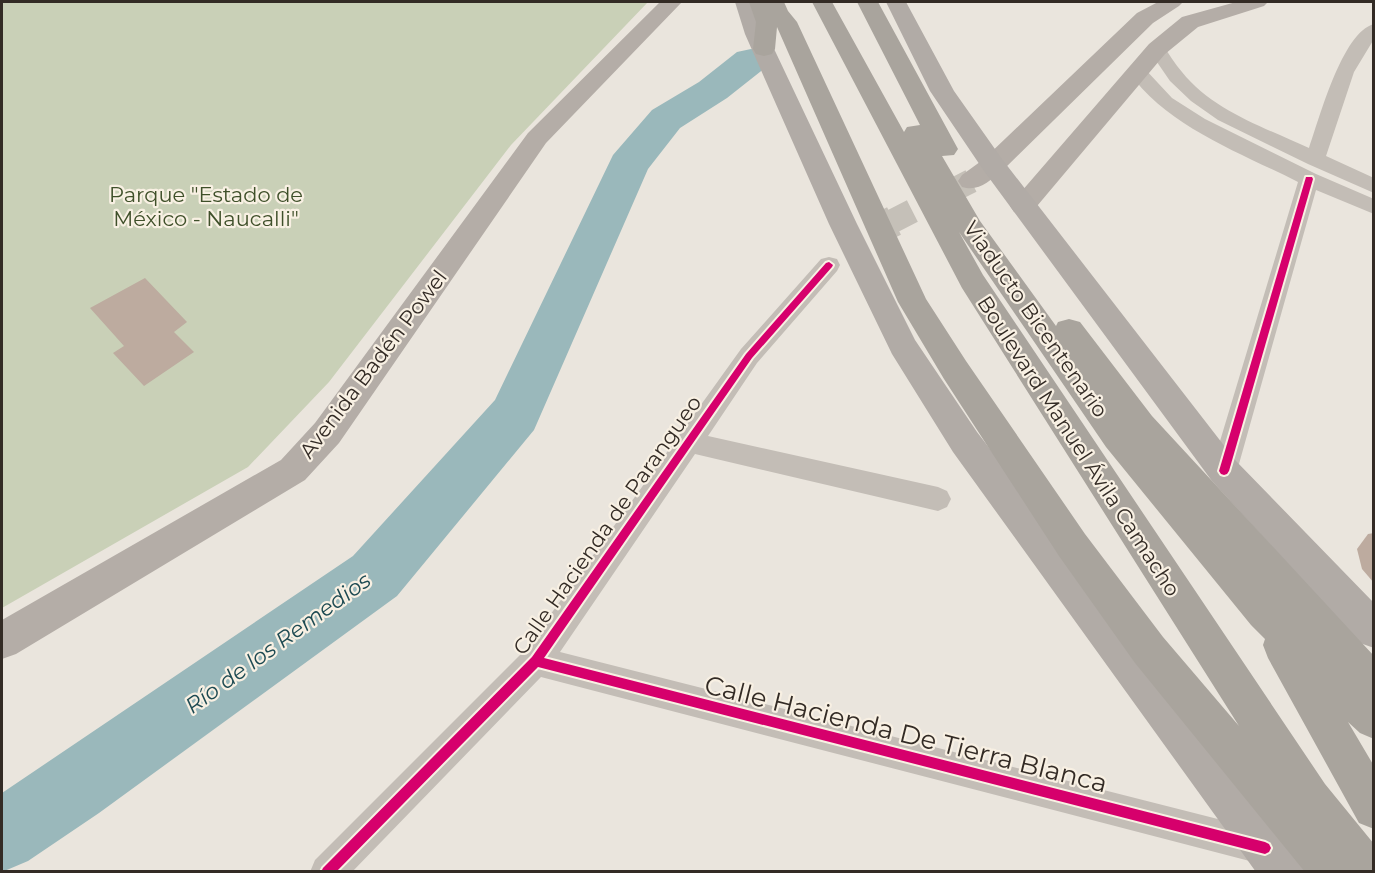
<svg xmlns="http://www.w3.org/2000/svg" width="1375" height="873" font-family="Montserrat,sans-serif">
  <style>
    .green { fill: #c9d0b7 }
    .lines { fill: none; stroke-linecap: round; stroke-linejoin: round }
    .river { fill: #9ab8bb; fill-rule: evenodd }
    .building { fill: #bdab9f }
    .secondary-tunnel-far1 { stroke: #c5c0b8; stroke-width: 24; stroke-dasharray: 24 12; stroke-linecap: butt }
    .secondary-tunnel { stroke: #c5c0b8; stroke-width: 31; stroke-dasharray: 31 16; stroke-linecap: butt }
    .street { fill: #c3bdb6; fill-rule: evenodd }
    .secondary { fill: #b4ada7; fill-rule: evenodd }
    .primary { fill: #b1aba6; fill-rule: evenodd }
    .highway { fill: #a9a49d; fill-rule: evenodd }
    .cycleway-casing { stroke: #f8f0e3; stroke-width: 4 }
    .cycleway { fill: #d6006c; fill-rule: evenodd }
    .labels { text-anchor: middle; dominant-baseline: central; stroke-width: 4.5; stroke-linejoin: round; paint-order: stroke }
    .park-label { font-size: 21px; fill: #3f502a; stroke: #f8f0e3 }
    .street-label { font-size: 21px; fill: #332b25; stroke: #f8f0e3 }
    .water-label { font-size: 22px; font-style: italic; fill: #1d4a52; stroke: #f8f0e3 }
    .near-street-label { font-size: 26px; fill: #332b25; stroke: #f8f0e3 }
  </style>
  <rect width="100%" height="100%" fill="#eae5dd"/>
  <path class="green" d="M2,2H648L511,145L329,382L248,467L2,608Z"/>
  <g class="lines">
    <path class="river" d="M751,49L765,52L770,60L765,68L727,98L680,128L648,169L534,430L397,596L99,813L28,861L2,872V793L353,556L495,400L613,155L652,110L699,82L737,52Z"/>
  </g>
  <g class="building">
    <path d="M145,278L187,322L174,332L194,352L144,386L113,353L124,346L90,308Z"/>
    <path d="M1374,533V583L1362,569L1357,549L1368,534Z"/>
  </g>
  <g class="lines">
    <path class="secondary-tunnel-far1" d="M891,222L971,181"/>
    <path class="secondary-tunnel" d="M874,231L894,221"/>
    <g class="street">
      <path d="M1374,24V39L1354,72L1326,156L1374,178V193L1308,164L1218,120L1191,101L1170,81L1148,49L1151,45H1163C1169,54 1175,64 1182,72C1213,111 1266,128 1309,148C1319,120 1342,32 1374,24Z"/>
      <path d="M1138,67L1144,68L1172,98L1205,119L1316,174L1374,199V214L1316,190L1237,471L1233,479L1224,482L1215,479L1211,471L1298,182C1241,153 1166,126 1129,72L1132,68Z"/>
      <path d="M829,257L837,259L840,265L837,271L757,363L708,436L938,487L947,491L951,499L947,507L938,511L695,454L560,652L1265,831L1277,836L1282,848L1277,860L1265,865L541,677L352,872H310L315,860L525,650L741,349L821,259Z"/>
    </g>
    <g class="secondary">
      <path d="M660,2H682L546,143L339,443L305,480L16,654L2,659V620L281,460L315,423L528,133Z"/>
      <path d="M1158,2H1183L1179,6L1153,23L1002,171C989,181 979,192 962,187L958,181L962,175L984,159L1137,13Z"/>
      <path d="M1236,2H1268L1264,6L1198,27L1165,54L1032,212L1023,215L1014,212L1010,206L1014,200L1149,44L1182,17Z"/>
    </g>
    <g class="primary">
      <path d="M735,2H756L767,34L857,224L915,340L977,432L1300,856L1306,872H1256L953,452L892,354L829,224L745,34Z"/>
      <path d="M886,2H906L954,91L1002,159L1236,461L1374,603V648L1360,643L1212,481L984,171L930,91Z"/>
    </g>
    <path class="highway" d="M749,2H784L788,11L797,22L926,299L966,361L1085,534L1163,637L1239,726L962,288L812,2H832L904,132L907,127L920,125L857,2H878L958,149L954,155L942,156L980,221L1056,326L1058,322L1069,319L1080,322L1152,416L1374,656V739L1360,733L1348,722L1374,766V829L1359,823L1268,658L1263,645L1265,639L1251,625L1106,447L959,232L983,275L1325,784L1374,844V872H1305L1135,663L1059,556L944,379L898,302L777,27L775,49L772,54L764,56L756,54L753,49L756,22Z"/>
    <defs>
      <g id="cycleway">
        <path d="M1306,177H1312L1313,179L1229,471L1227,474L1224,475L1221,474L1219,471Z"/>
        <path d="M829,262L833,265L832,267L752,358L544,658L1265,842L1269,844L1271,848L1269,852L1265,854L538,667L336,872H321L323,868L532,657L746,354L826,263Z"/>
      </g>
    </defs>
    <use href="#cycleway" class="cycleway-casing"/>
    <use href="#cycleway" class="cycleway"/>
  </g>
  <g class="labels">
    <g class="park-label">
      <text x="206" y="194">Parque "Estado de<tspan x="206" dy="24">México - Naucalli"</tspan></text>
    </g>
    <g class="street-label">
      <text transform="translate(1036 319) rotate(55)">Viaducto Bicentenario</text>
      <text transform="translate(373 364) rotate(-53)">Avenida Badén Powel</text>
      <text transform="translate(1079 446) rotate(57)">Boulevard Manuel Ávila Camacho</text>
      <text transform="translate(607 525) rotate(-55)">Calle Hacienda de Parangueo</text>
    </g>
    <g class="water-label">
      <text transform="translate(278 643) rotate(-36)">Río de los Remedios</text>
    </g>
    <g class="near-street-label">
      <text transform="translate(906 734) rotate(14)">Calle Hacienda De Tierra Blanca</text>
    </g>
  </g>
  <rect width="1375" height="873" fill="none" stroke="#332b25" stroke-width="6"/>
</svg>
